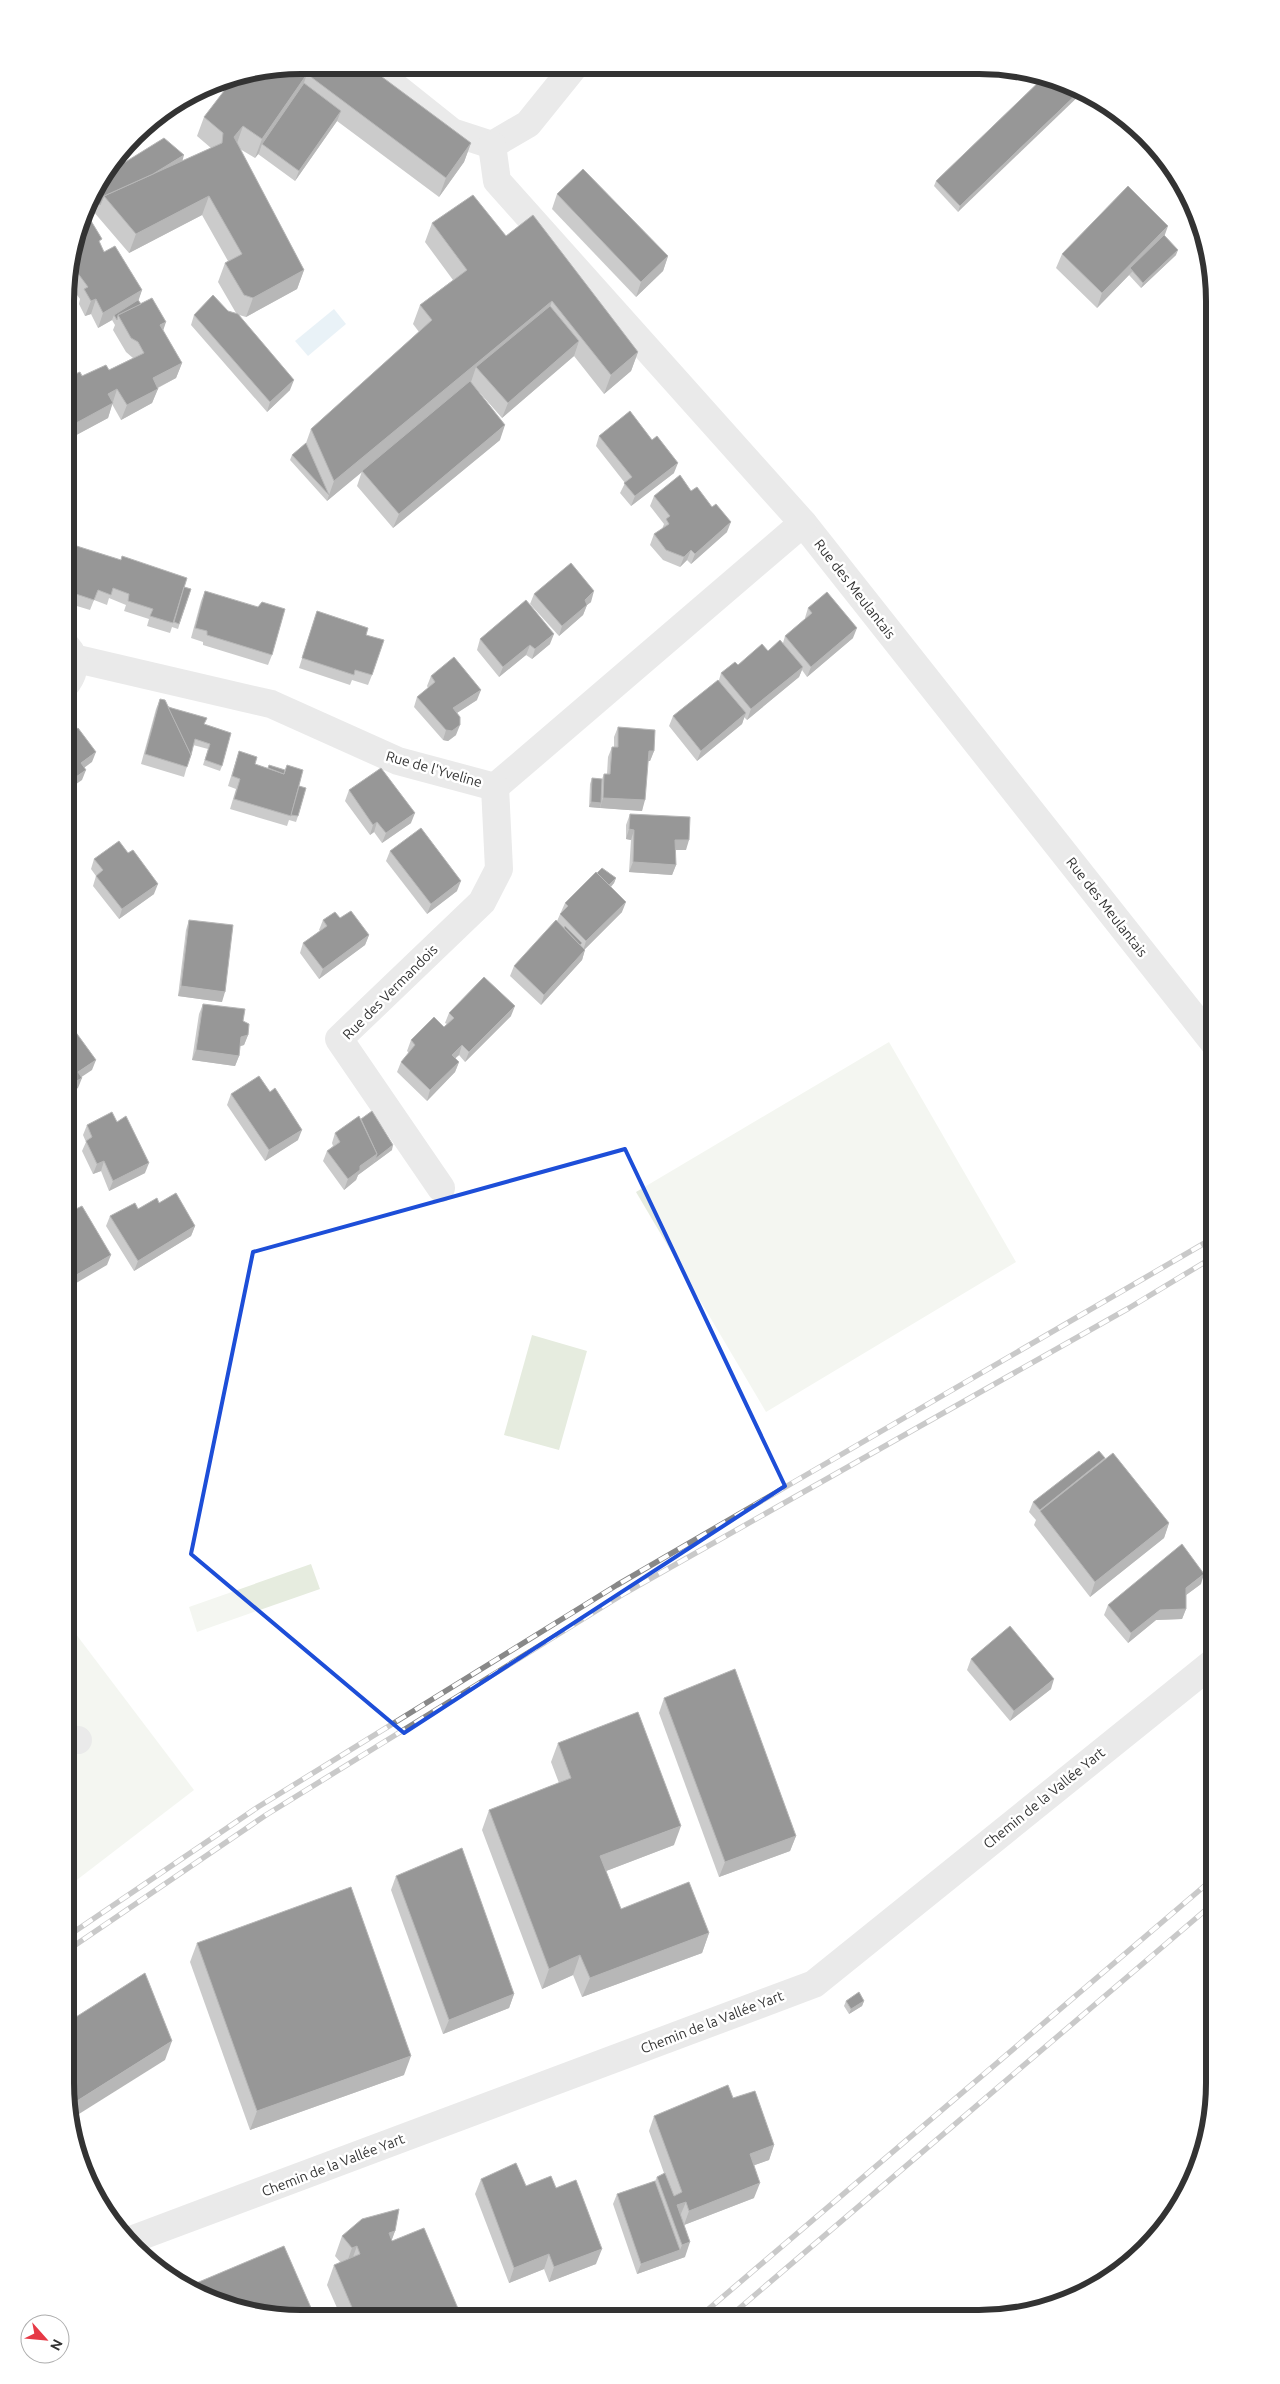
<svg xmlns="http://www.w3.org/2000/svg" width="1280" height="2384" font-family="Ubuntu,sans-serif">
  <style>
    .green { fill: #e6ecdf }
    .water { fill: #cfe2ee }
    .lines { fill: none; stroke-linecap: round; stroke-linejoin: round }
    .minor { stroke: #d0d0d0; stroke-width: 28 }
    .rail-casing { stroke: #888; stroke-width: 5.5 }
    .rail { stroke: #fff; stroke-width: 4; stroke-dasharray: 11; stroke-linecap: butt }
    .wall { fill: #8c8c8c }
    .shaded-wall { fill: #5f5f5f }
    .building { fill: #1a1a1a; stroke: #5f5f5f }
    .marked { fill: none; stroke: #1d4ed8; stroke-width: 4; stroke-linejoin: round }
    .labels { text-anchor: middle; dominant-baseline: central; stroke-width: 5; stroke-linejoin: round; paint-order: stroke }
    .street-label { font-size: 14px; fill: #333; stroke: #fff }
    .rim { fill: none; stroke: #333; stroke-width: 6 }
  </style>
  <rect width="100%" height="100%" fill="#fff"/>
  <g class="green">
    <path d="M889,1042L1016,1262L766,1412L636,1192Z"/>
    <path d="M532,1335L587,1351L559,1450L504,1435Z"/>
    <path d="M311,1564L320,1589L197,1632L189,1607Z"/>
    <path d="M66,1621L194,1790L65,1889Z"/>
  </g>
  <path class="water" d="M334,309L346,324L308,356L295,341Z"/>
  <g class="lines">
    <g class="minor">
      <path d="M368,65L452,132L492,145L528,124L574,67"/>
      <path d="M492,145L497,181L803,523L1215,1044"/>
      <path d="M73,658L271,704L398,761L495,787L803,523"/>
      <path d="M67,683C75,672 77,658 67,647"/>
      <path d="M441,1188L339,1039L482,902L499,869L495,787"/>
      <path d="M65,1739L78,1740"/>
      <path d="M128,2241L814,1984L1215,1661"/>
    </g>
    <defs>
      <g id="rail">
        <path d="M65,1938L258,1807L617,1585L1215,1237"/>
        <path d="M65,1952L266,1815L625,1593L1129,1308L1215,1256"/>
        <path d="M698,2318L1215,1877"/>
        <path d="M728,2318L1215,1902"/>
      </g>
    </defs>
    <use href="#rail" class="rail-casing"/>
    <use href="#rail" class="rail"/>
  </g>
  <g class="wall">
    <path d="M300,65L471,143L464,162L439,197L337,121L295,181L258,154L259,153L255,158L240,149L304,270L297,289L246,317L239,315L290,390L267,412L191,325L194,315L228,311L236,313L218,282L225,263L228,261L202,215L129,253L87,204L89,196L106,174L182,161L211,148L197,136L204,117Z"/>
    <path d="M1045,76L958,212L934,186L936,181Z"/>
    <path d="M557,194L668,256L663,271L636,297L552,209Z"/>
    <path d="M85,211L104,252L142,290L138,300L163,331L182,363L176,378L158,388L152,403L121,420L112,404L108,418L67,440V381L68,377L82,376L109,370L133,358L126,352L113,330L115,325L112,320L98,328L91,314L85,316L79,304L80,299L68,283L70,278L67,273V270Z"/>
    <path d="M432,223L506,236L638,352L631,371L604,394L574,356L502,418L473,385L500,440L393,528L357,486L362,471L327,501L290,460L292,455L306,443L311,429L419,332L413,324L420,305L453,280L425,242Z"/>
    <path d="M1164,235L1176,255L1141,288L1129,275L1097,308L1056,268L1062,254Z"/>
    <path d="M599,436L674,473L631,506L620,493L625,483L596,446Z"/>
    <path d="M691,491L727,532L691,564L687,560L680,567L663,560L650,545L654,534L662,529L664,524L650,506L654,496Z"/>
    <path d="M67,543L191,589L178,629L172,627L170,633L147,626L149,619L124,611L126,605L109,598L107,605L94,600L90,610L67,603Z"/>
    <path d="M205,591L272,655L268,665L203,645V642L191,638L201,601Z"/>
    <path d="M534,594L591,602L587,605L583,615L559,636L530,604Z"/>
    <path d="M808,608L853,638L807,677L802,670L799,677L747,720L744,717L742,724L697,761L669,726L673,716L719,680L721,673L783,643L785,636L805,619V618Z"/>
    <path d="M317,611L366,635L372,675L368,685L352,680L350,685L299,668Z"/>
    <path d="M480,639L550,644L532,659L526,655L499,677L477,650Z"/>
    <path d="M431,676L477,700L457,713L456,735L448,741L443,740L414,707L417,697L428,688L427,686Z"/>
    <path d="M160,699L168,706L204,724L222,766L220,771L203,765L208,749L193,745L184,777L141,764L156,709Z"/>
    <path d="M618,727L654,751L650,761H648L642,811L589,807L590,784L592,778L602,779L604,774H607L608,757L612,747H614V737Z"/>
    <path d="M239,751L255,764L299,786L298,816L296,822L289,820L287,826L230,809L236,789L228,786Z"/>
    <path d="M349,790L411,823L382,843L374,832L370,835L345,801Z"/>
    <path d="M630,814L686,850H675L676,865L672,875L629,872L631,840L626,839V825Z"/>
    <path d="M390,851L457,891L427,914L386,861Z"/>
    <path d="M128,853L154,894L119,919L93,886L96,876L91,869L94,859Z"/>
    <path d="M597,873L616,878L614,883L611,887L622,912L585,949L582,960L541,1005L510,976L514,966L557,921L565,903Z"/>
    <path d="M340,918L369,935L365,945L319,979L300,953L303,943L320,931L319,930L323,920Z"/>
    <path d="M189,920L222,1002L178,996L186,930Z"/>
    <path d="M203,1004L248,1035L244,1045L240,1046L239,1056L235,1066L192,1060L199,1014Z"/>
    <path d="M449,1013L511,1016L465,1062L459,1055L455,1058L459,1062L455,1072L427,1101L397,1072L401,1062L409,1053L407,1051L411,1040L444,1027L447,1024L445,1023Z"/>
    <path d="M231,1094L298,1140L265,1161L227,1105Z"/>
    <path d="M361,1119L392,1150L358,1175L356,1180L344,1190L323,1161L327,1151L333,1146L332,1143L335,1133Z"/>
    <path d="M117,1122L145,1173L109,1191L101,1171L93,1174L82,1151L86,1142L83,1135L87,1125Z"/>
    <path d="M159,1203L195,1226L191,1236L134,1271L106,1226L110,1216L138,1209Z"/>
    <path d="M1105,1458L1169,1523L1164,1538L1090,1597L1034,1525L1036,1520L1029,1512L1033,1502Z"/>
    <path d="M1201,1584L1186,1595V1609L1182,1619L1156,1620L1128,1643L1104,1615L1108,1605Z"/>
    <path d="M971,1659L1051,1689L1010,1721L967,1670Z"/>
    <path d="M664,1698L796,1836L790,1851L719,1877L659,1713Z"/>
    <path d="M558,1743L674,1845L606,1871L621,1909L709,1933L702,1953L582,1997L573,1975L542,1989L482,1830L489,1810L559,1783L551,1762Z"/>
    <path d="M396,1876L514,1994L509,2008L443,2034L391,1890Z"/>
    <path d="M197,1943L404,2075L250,2130L190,1962Z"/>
    <path d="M846,2001H864L862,2006L849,2014L844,2006Z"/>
    <path d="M733,2098L774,2145L769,2160L754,2165V2198L684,2225L685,2257L637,2274L613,2204L617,2194L655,2181L657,2177L664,2173L649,2131L654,2116Z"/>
    <path d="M481,2179L526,2186L556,2188L596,2264L549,2282L544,2269L509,2283L475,2194Z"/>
    <path d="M395,2231L392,2239V2241L462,2318L341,2317L327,2285L334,2265L341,2263L335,2256L342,2236Z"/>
  </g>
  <g class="shaded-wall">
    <path d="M307,74L300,94L262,144L259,153L255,158L262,139Z"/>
    <path d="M1082,89L1085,90L958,212L960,206Z"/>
    <path d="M341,111L337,121L295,181L299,171Z"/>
    <path d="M243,126L236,146L234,137Z"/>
    <path d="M471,143L464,162L439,197L446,178Z"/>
    <path d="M184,155L181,166L108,201Z"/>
    <path d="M209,196L202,215L129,253L136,234Z"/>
    <path d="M1168,226L1163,240L1097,308L1102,293Z"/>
    <path d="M1178,250L1176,255L1141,288L1143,283Z"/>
    <path d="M668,256L663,271L636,297L641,282Z"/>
    <path d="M304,270L297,289L246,317L253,298Z"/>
    <path d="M142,290L137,305L114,315L112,320L98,328L103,313Z"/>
    <path d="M96,299L91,314L85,316L91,301Z"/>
    <path d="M552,301L545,321L476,367L471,382L327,501L334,481Z"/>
    <path d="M166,322L161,337L160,325Z"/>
    <path d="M579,341L574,356L502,418L508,403Z"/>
    <path d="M638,352L631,371L604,394L611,375Z"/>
    <path d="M182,363L176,378L147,393L153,378Z"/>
    <path d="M294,380L290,390L267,412L270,402Z"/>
    <path d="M117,389L108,418L67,440V428L108,394Z"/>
    <path d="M158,389L152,403L121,420L127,405Z"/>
    <path d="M505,425L500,440L393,528L399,514Z"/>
    <path d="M678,463L674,473L631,506L635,496Z"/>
    <path d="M731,522L727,532L691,564L695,554Z"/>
    <path d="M691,550L687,560L680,567L684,557Z"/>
    <path d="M594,591L591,602L583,608L587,605L583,615L559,636L562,626L585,600Z"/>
    <path d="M857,628L853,638L807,677L811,667Z"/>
    <path d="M554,634L550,644L532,659L535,649Z"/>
    <path d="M530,645L526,655L499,677L503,667Z"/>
    <path d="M803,667L799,677L747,720L751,709Z"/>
    <path d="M481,690L477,700L449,718L453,708Z"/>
    <path d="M746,713L742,724L697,761L701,751Z"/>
    <path d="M460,725L456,735L448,741L443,740L446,730Z"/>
    <path d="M649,751H654L650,761H645Z"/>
    <path d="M96,752L92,762L77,773L81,763Z"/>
    <path d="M86,770L82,780L66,791V784Z"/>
    <path d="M603,798L645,800L642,811L600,808Z"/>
    <path d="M591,802L601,803L600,808L589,807Z"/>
    <path d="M415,813L411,823L382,843L386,833Z"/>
    <path d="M377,822L374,832L370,835L373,825Z"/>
    <path d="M629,829L634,830L631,840L626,839Z"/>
    <path d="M675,840H689L686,850H671Z"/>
    <path d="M633,862L676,865L672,875L629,872Z"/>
    <path d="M616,878L614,883L604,894L606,888Z"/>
    <path d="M461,881L457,891L427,914L431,904Z"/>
    <path d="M158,884L154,894L119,919L122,909Z"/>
    <path d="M626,902L622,912L583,951L586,941Z"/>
    <path d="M369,935L365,945L319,979L323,969Z"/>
    <path d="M585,950L582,960L541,1005L544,995Z"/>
    <path d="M181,986L225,992L222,1002L178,996Z"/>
    <path d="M515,1006L511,1016L465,1062L469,1052Z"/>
    <path d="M248,1035L244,1045L237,1047L241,1037Z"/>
    <path d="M462,1045L459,1055L448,1065L452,1055Z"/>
    <path d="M196,1050L239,1056L235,1066L192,1060Z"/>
    <path d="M96,1060L92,1070L74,1082L78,1072Z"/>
    <path d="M459,1062L455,1072L427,1101L430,1090Z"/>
    <path d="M82,1078L78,1088L69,1094L66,1100V1091L68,1086Z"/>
    <path d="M302,1130L298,1140L265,1161L269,1150Z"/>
    <path d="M393,1145L392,1150L373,1164L375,1159Z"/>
    <path d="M377,1154L373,1164L358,1175L356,1180L344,1190L348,1179L360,1166Z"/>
    <path d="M104,1161L101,1171L93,1174L97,1164Z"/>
    <path d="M149,1163L145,1173L109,1191L113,1181Z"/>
    <path d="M195,1226L191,1236L134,1271L138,1261Z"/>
    <path d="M111,1255L107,1265L66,1289V1281Z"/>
    <path d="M1169,1523L1164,1538L1090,1597L1095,1582Z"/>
    <path d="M1204,1574L1201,1584L1182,1598L1186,1588Z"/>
    <path d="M1186,1609L1182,1619L1156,1620L1128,1643L1131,1633L1160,1610Z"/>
    <path d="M1054,1679L1051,1689L1010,1721L1014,1711Z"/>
    <path d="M681,1826L674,1845L593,1876L600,1856Z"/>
    <path d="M796,1836L790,1851L719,1877L725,1862Z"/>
    <path d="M709,1933L702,1953L582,1997L590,1978Z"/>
    <path d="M580,1955L573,1975L542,1989L549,1969Z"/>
    <path d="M514,1994L509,2008L443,2034L449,2020Z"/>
    <path d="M864,2001L862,2006L849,2014L851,2009Z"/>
    <path d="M172,2041L165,2060L71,2119L69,2106Z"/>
    <path d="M411,2056L404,2075L250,2130L257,2111Z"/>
    <path d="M774,2145L769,2160L744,2169L750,2154Z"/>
    <path d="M760,2183L754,2198L684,2225L689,2211Z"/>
    <path d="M686,2202L680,2216L677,2205Z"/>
    <path d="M395,2231L388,2250L389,2233Z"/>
    <path d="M690,2242L685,2257L637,2274L641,2264L680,2250L682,2245Z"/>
    <path d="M357,2246L350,2265L345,2268L352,2248Z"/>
    <path d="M602,2249L596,2264L549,2282L554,2267Z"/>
    <path d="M549,2254L544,2269L509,2283L514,2268Z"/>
  </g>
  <g class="building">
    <path d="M300,65H366L471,143L446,178L307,74L262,139L243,126L234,137L304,270L253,298L244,295L225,263L242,254L209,196L136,234L104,196L222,143L223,133L204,117L234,78Z"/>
    <path d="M1045,76L1082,89L960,206L936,181Z"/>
    <path d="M304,83L341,111L299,171L262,144Z"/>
    <path d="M164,138L184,155L153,174L104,196L100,205L91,194L106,174Z"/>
    <path d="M583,169L668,256L641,282L557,194Z"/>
    <path d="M1128,186L1168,226L1102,293L1062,254Z"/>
    <path d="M473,195L506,236L533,215L638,352L611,375L552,301L334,481L311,429L432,320L420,305L467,270L432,223Z"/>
    <path d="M85,211L102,239L99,241L104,252L115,246L142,290L103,313L96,299L91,301L84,289L88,287L74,268L77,266L71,256Z"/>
    <path d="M1164,235L1178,250L1143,283L1130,268Z"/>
    <path d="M213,295L228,311L238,314L294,380L270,402L194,315Z"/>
    <path d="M152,298L166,322L160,325L182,363L153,378L158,389L127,405L117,389L108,394L113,403L67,428V386L72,384L68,377L80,372L82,376L106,365L109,370L144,353L138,342L131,338L118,315Z"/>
    <path d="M138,300L141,304L118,315L117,320L114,315Z"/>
    <path d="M550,306L579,341L508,403L476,367Z"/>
    <path d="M470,381L505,425L399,514L362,471Z"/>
    <path d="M630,411L652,440L657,436L678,463L635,496L624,483L632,477L599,436Z"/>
    <path d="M306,443L329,495L292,455Z"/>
    <path d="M680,475L691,491L697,487L712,507L716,504L731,522L695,554L691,550L684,557L666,550L654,534L669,524L666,519L670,516L654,496Z"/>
    <path d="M67,543L121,560L122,556L187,578L173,623L150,616L153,609L128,601L129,594L113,588L111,595L98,590L94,600L67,591Z"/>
    <path d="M571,563L594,591L585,600L587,605L562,626L534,594Z"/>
    <path d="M184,587L191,589L179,624L174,622Z"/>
    <path d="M205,591L258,607L262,602L285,609L272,655L207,635V631L195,628Z"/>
    <path d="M827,592L857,628L811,667L785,636L812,613L808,608Z"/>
    <path d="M526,600L554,634L535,649L530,645L503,667L480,639Z"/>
    <path d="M317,611L368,628L366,635L384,640L372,675L355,670L354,675L302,658Z"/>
    <path d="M780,640L803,667L751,709L721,673L735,662L738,665L762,644L768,651Z"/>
    <path d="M454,657L481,690L453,708L460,717V725L452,731L446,730L417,697L435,682L431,676Z"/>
    <path d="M718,680L746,713L701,751L673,716Z"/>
    <path d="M160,699L165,700L191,755L187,767L145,754Z"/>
    <path d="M168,707L207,718L204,724L231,733L222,766L205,760L210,744L195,739L191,755Z"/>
    <path d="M618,727L655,730L654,751H649L645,800L603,798L604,774H610L612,747H618Z"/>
    <path d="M78,728L96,752L81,763L86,770L66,784V737Z"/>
    <path d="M239,751L257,757L255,764L284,774L287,765L303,770L291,816L234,799L240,779L232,776Z"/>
    <path d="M269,765L285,770L284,774L268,768Z"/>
    <path d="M381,768L415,813L386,833L377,822L373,825L349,790Z"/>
    <path d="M592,778L602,779L601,803L591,802Z"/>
    <path d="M299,786L306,788L298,816L291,815Z"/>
    <path d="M630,814L690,817L689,840H675L676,865L633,862L634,830L629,829Z"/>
    <path d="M421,828L461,881L431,904L390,851Z"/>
    <path d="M119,841L128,853L133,850L158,884L122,909L96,876L103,870L94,859Z"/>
    <path d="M602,868L616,878L609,885L597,873Z"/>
    <path d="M596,872L626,902L586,941L560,914L568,906L565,903Z"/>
    <path d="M351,911L369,935L323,969L303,943L327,926L323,920L335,912L340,918Z"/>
    <path d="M189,920L233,925L225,992L181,986Z"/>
    <path d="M556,920L585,950L544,995L514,966Z"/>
    <path d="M565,926L582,943L580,945L564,928Z"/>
    <path d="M484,977L515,1006L469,1052L462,1045L452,1055L459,1062L430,1090L401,1062L415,1045L411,1040L434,1017L444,1027L454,1018L449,1013Z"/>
    <path d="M203,1004L245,1009L243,1021L249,1024L248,1035L241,1037L239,1056L196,1050Z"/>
    <path d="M72,1027L96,1060L78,1072L82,1078L68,1086L70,1091L66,1093V1031Z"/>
    <path d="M259,1076L270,1092L275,1088L302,1130L269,1150L231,1094Z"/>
    <path d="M372,1111L393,1145L375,1159L377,1154L361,1119Z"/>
    <path d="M112,1112L117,1122L126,1116L149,1163L113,1181L104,1161L97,1164L86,1141L92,1137L87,1125Z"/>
    <path d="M359,1116L377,1154L360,1166V1170L348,1179L327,1151L340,1142L335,1133Z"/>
    <path d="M176,1193L195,1226L138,1261L110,1216L135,1203L138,1209L157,1198L159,1203Z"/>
    <path d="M82,1206L111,1255L66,1281V1214Z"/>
    <path d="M1099,1451L1105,1458L1040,1510L1033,1502Z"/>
    <path d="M1113,1453L1169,1523L1095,1582L1040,1511Z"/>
    <path d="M1182,1544L1204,1574L1186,1588V1609L1160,1610L1131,1633L1108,1605Z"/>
    <path d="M1010,1626L1054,1679L1014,1711L971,1659Z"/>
    <path d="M735,1669L796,1836L725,1862L664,1698Z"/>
    <path d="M638,1712L681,1826L600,1856L621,1909L689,1882L709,1933L590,1978L580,1955L549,1969L489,1810L571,1778L558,1743Z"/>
    <path d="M462,1848L514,1994L449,2020L396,1876Z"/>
    <path d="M351,1887L411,2056L257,2111L197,1943Z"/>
    <path d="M145,1973L172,2041L69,2106L65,2084V2024Z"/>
    <path d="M859,1992L864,2001L851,2009L846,2001Z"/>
    <path d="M728,2085L733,2098L755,2091L774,2145L750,2154L760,2183L689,2211L686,2202L677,2205L690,2242L682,2245L657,2177L665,2173L674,2196L682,2192L654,2116Z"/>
    <path d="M516,2163L526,2186L551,2176L556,2188L576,2180L602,2249L554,2267L549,2254L514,2268L481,2179Z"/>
    <path d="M655,2181L680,2250L641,2264L617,2194Z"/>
    <path d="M399,2209L395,2231L389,2233L392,2241L424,2228L462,2318L356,2317L334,2265L360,2254L357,2246L352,2248L342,2236L362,2219Z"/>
    <path d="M284,2246L315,2317H269L210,2301L187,2287Z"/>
  </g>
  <path d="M0 0H1280V2384H0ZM625,1149L785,1486L404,1733L191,1554L253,1252Z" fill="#fff" fill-opacity=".55" fill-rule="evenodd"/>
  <path class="marked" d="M625,1149L785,1486L404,1733L191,1554L253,1252Z"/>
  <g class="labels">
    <g class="street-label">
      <text transform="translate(855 589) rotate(52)">Rue des Meulantais</text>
      <text transform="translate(434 769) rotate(16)">Rue de l'Yveline</text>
      <text transform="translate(1107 907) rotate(52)">Rue des Meulantais</text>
      <text transform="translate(390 992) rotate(-45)">Rue des Vermandois</text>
      <text transform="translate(1044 1798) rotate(-39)">Chemin de la Vallée Yart</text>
      <text transform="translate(712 2022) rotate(-21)">Chemin de la Vallée Yart</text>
      <text transform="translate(333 2165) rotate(-21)">Chemin de la Vallée Yart</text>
    </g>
  </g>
  <path d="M0 0H1280V2384H0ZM301 74H979A227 227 0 0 1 1206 301V2083A227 227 0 0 1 979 2310H301A227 227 0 0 1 74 2083V301A227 227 0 0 1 301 74Z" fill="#fff" fill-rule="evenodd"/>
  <path class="rim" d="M301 74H979A227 227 0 0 1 1206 301V2083A227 227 0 0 1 979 2310H301A227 227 0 0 1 74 2083V301A227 227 0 0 1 301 74Z"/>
  <g transform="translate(45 2339) rotate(117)"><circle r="24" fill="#ffffff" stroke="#adadad"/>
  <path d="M0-4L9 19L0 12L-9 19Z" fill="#e63946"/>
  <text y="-8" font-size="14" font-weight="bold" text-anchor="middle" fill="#333333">N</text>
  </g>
</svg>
